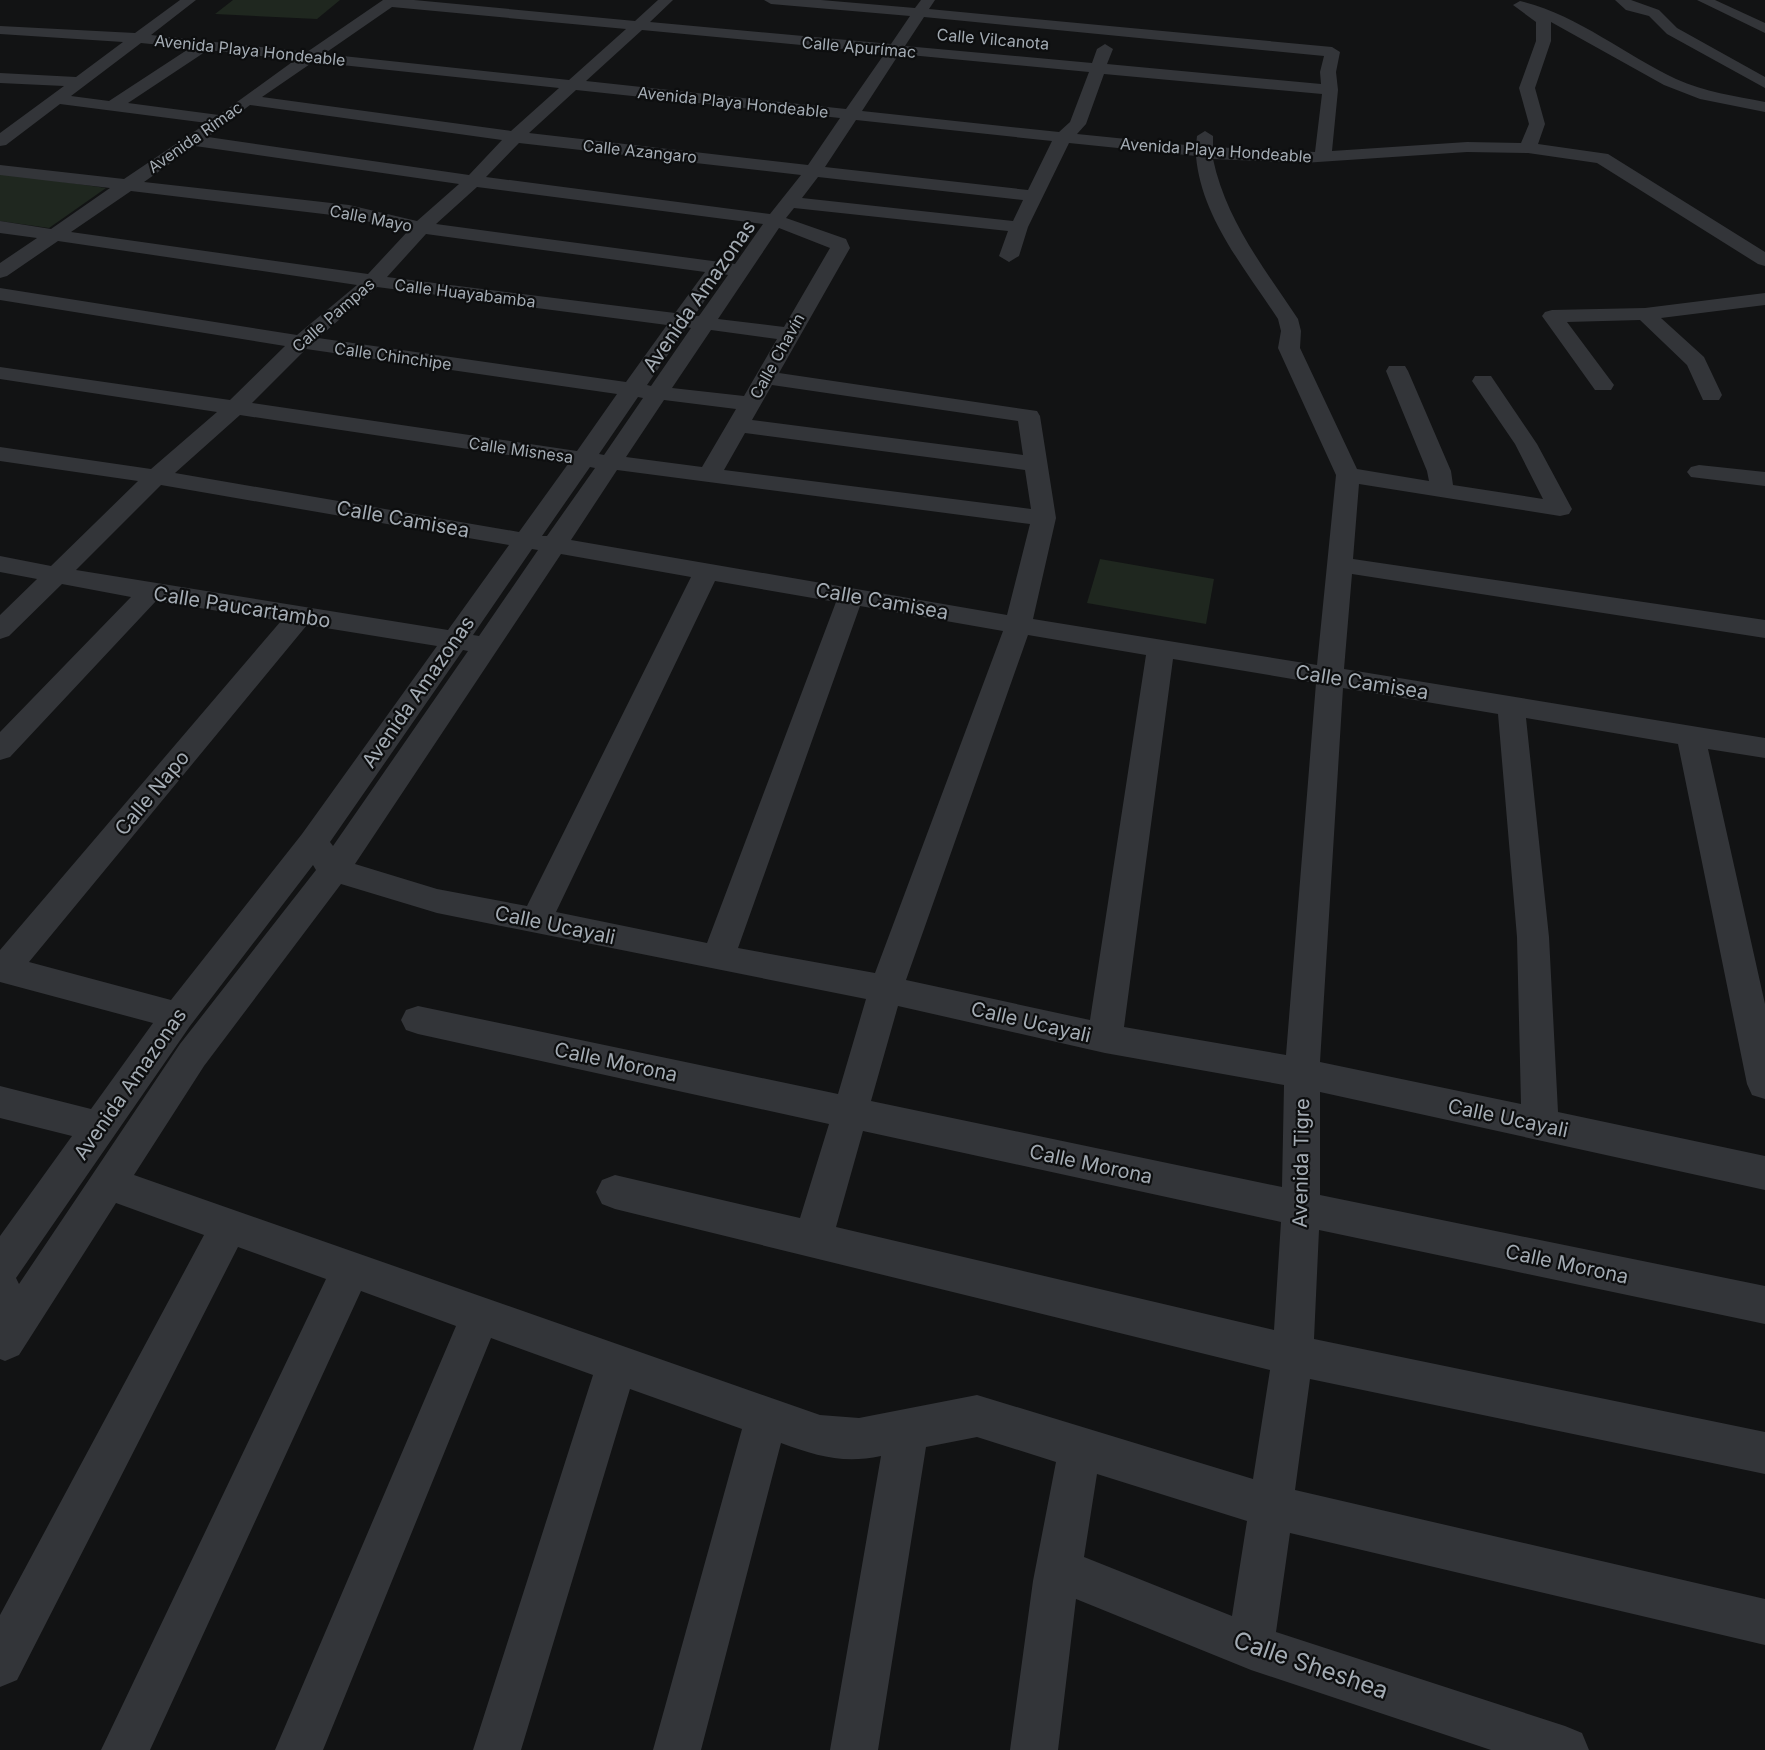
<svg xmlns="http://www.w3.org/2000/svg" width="1765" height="1750" font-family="Inter,sans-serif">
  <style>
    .green { fill: #1f271f }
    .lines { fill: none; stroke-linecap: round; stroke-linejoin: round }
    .minor { fill: #333539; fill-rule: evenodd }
    .labels { text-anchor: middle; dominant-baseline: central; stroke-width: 4.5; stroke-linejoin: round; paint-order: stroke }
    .far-street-label { font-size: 16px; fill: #a4acb4; stroke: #0d0e0f }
    .street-label { font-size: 20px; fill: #a4acb4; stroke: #0d0e0f }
    .near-street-label { font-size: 24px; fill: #a4acb4; stroke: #0d0e0f }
  </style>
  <rect width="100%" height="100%" fill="#121314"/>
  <g class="green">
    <path d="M233,0H340L317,19L215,14Z"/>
    <path d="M0,173L106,188L49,228L0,221Z"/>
    <path d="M1100,559L1214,579L1206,624L1087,603Z"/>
  </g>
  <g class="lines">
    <g class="minor">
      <path d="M180,0H196L151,35L307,52L383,0H414L635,21L658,0H673L650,22L891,44L910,16L771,4L764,0H821L915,8L921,0H935L929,9L1332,47L1340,52L1336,72L1338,90L1332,151L1467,142L1521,143L1529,124L1519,88L1536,41V22L1513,5L1520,1C1578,15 1623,54 1676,79C1705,92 1735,96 1765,102V112L1700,99L1664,85L1551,22V41L1535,88L1545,124L1538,144L1608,154L1765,252V266L1758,264L1597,163L1528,153L1467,152L1303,163L1213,159C1226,220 1264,268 1298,319L1301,331L1300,348L1357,469L1429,481L1427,471L1386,371L1389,366H1405L1408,371L1451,471L1453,485L1543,499L1515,444L1472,381L1475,376H1491L1537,444L1572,509L1569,514L1560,516L1359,484L1353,559L1765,620V638L1352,574L1344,669L1765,738V758L1708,749L1765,1004V1099L1752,1095L1747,1084L1678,744L1526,718L1549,937L1558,1112L1765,1156V1190L1320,1092V1195L1765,1286V1324L1319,1230L1314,1339L1765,1432V1474L1310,1379L1295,1490L1765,1599V1645L1290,1533L1276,1632L1565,1726L1582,1733L1589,1750H1491L1251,1670L1076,1599L1058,1750H1010L1033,1581L1056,1462L977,1437L926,1447L878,1750H830L881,1456C843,1464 817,1456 781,1443L701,1750H653L742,1429L630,1389L521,1750H473L593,1375L491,1338L323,1750H275L456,1326L361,1291L150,1750H101L326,1279L238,1247L17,1680L0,1687V1615L204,1235L116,1203L19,1355L5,1361L0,1359V1236L72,1136L0,1118V1086L91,1109L153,1023L0,982V950L281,621L156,601L10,757L0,760V732L131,597L62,584L9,636L0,639V615L37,579L0,572V556L51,566L138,481L0,461V447L151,469L217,412L0,379V367L230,400L285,346L0,300V288L297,335L357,285L58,241L7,276L0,278V263L37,238L0,233V221L51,229L110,188L0,175V165L124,179L207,123L60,104L6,145L0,146V133L64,86L0,83V73L76,77L123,42L0,34V26L135,33ZM392,7L626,29L569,80L324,54ZM924,17L1324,56L1320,72L1321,84L1107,64L1113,49L1105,44L1097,49L1092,63L905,46ZM642,30L885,53L846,109L586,81ZM141,43L190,48L109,101L71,96ZM208,50L295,60L219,115L128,103ZM899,54L1089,72L1070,122L1059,132L862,111ZM313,62L559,88L511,131L262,97ZM1104,74L1322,94L1315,152L1213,147V136L1205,131L1197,136L1196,146L1077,134L1086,124ZM576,90L840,118L808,165L529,133ZM250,105L502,140L469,175L208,137ZM856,120L1052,141L1028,190L825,167ZM519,143L801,175L770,214L486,177ZM1069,143L1196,156C1201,217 1246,270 1278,319L1281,331L1278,348L1336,475L1317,665L1033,619L1056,518L1040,416L1037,411L779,373L850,248L846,239L786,218L794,208L1008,231L999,256L1009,262L1019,256L1028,227ZM195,146L459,184L417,221L349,205L144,182ZM818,177L1023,200L1013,221L802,198ZM477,187L763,224L735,264L436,224ZM131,191L349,217L408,231L368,274L71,232ZM779,228L830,248L784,327L718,319ZM426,234L705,272L675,313L387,277ZM723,274L728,275L699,316H694ZM377,287L667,325L626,382L318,338ZM687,327L691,328L651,386L647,385ZM711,330L777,339L744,396L672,388ZM306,349L617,394L577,451L252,403ZM772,385L1018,421L1023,455L752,420ZM638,397L643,398L604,455L599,454ZM664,400L736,409L702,467L626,457ZM240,415L568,464L519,532L175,473ZM745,433L1025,470L1031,509L724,470ZM590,467L595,468L547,536H542ZM617,470L1030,524L1007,615L571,540ZM161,485L509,545L448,630L76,570ZM532,549L538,550L479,636L473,635ZM561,554L691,577L527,906L437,889L355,864ZM715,581L836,602L707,943L556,912ZM860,606L1003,631L875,973L738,948ZM307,625L437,646L302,834L171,1000L29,962ZM1028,635L1146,655L1090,1020L906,980ZM463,650L468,651L333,846L330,842ZM1173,659L1316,683L1286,1055L1124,1027ZM1343,688L1498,714L1517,937L1521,1104L1320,1062ZM313,865L316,870L180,1044L19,1284L16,1278L190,1026ZM341,884L437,913L866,999L838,1094L418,1006L406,1010L401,1020L406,1030L418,1034L829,1124L800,1218L615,1175L602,1180L596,1192L602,1204L615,1209L1270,1370L1253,1479L977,1395L859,1418L820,1415L134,1175L204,1066ZM898,1006L1105,1053L1284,1085L1282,1187L871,1101ZM863,1131L1281,1222L1274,1330L836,1227ZM1097,1474L1247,1521L1232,1616L1084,1557Z"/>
      <path d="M1615,0H1631L1659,10L1677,28L1765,77V88L1667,34L1649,16L1626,10Z"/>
      <path d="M1697,0H1715L1765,23V33Z"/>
      <path d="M1765,293V305L1661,318L1704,357L1722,395L1719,400H1703L1687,365L1640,320L1567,322L1614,385L1611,390H1595L1542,316L1545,312L1552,310L1645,308Z"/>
      <path d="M1699,465L1765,472V486L1691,477L1687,472L1691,467Z"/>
    </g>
  </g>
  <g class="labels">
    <g class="far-street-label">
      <text transform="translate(993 39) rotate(5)">Calle Vilcanota</text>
      <text transform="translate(859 47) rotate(5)">Calle Apurímac</text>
      <text transform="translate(250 50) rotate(6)">Avenida Playa Hondeable</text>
      <text transform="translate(733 102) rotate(6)">Avenida Playa Hondeable</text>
      <text transform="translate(195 137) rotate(-35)">Avenida Rimac</text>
      <text transform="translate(1216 150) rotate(4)">Avenida Playa Hondeable</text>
      <text transform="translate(640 151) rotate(6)">Calle Azangaro</text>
      <text transform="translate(371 218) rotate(11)">Calle Mayo</text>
      <text transform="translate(465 293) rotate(7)">Calle Huayabamba</text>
      <text transform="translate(333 315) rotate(-41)">Calle Pampas</text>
      <text transform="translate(393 356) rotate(8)">Calle Chinchipe</text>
      <text transform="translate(777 356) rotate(-61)">Calle Chavín</text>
      <text transform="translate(521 450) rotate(8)">Calle Misnesa</text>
    </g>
    <g class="street-label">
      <text transform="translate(699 296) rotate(-55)">Avenida Amazonas</text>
      <text transform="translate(403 519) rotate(10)">Calle Camisea</text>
      <text transform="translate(882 601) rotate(10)">Calle Camisea</text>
      <text transform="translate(242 607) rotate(9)">Calle Paucartambo</text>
      <text transform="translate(1362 682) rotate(9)">Calle Camisea</text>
      <text transform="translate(418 692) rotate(-55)">Avenida Amazonas</text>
      <text transform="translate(152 793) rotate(-50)">Calle Napo</text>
      <text transform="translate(555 925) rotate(12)">Calle Ucayali</text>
      <text transform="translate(1031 1022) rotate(13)">Calle Ucayali</text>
      <text transform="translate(616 1062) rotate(12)">Calle Morona</text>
      <text transform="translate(130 1084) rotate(-55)">Avenida Amazonas</text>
      <text transform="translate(1508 1118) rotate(12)">Calle Ucayali</text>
      <text transform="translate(1301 1163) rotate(-89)">Avenida Tigre</text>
      <text transform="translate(1091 1164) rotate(12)">Calle Morona</text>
      <text transform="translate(1567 1264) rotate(12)">Calle Morona</text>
    </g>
    <g class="near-street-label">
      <text transform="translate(1311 1665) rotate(19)">Calle Sheshea</text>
    </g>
  </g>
</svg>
